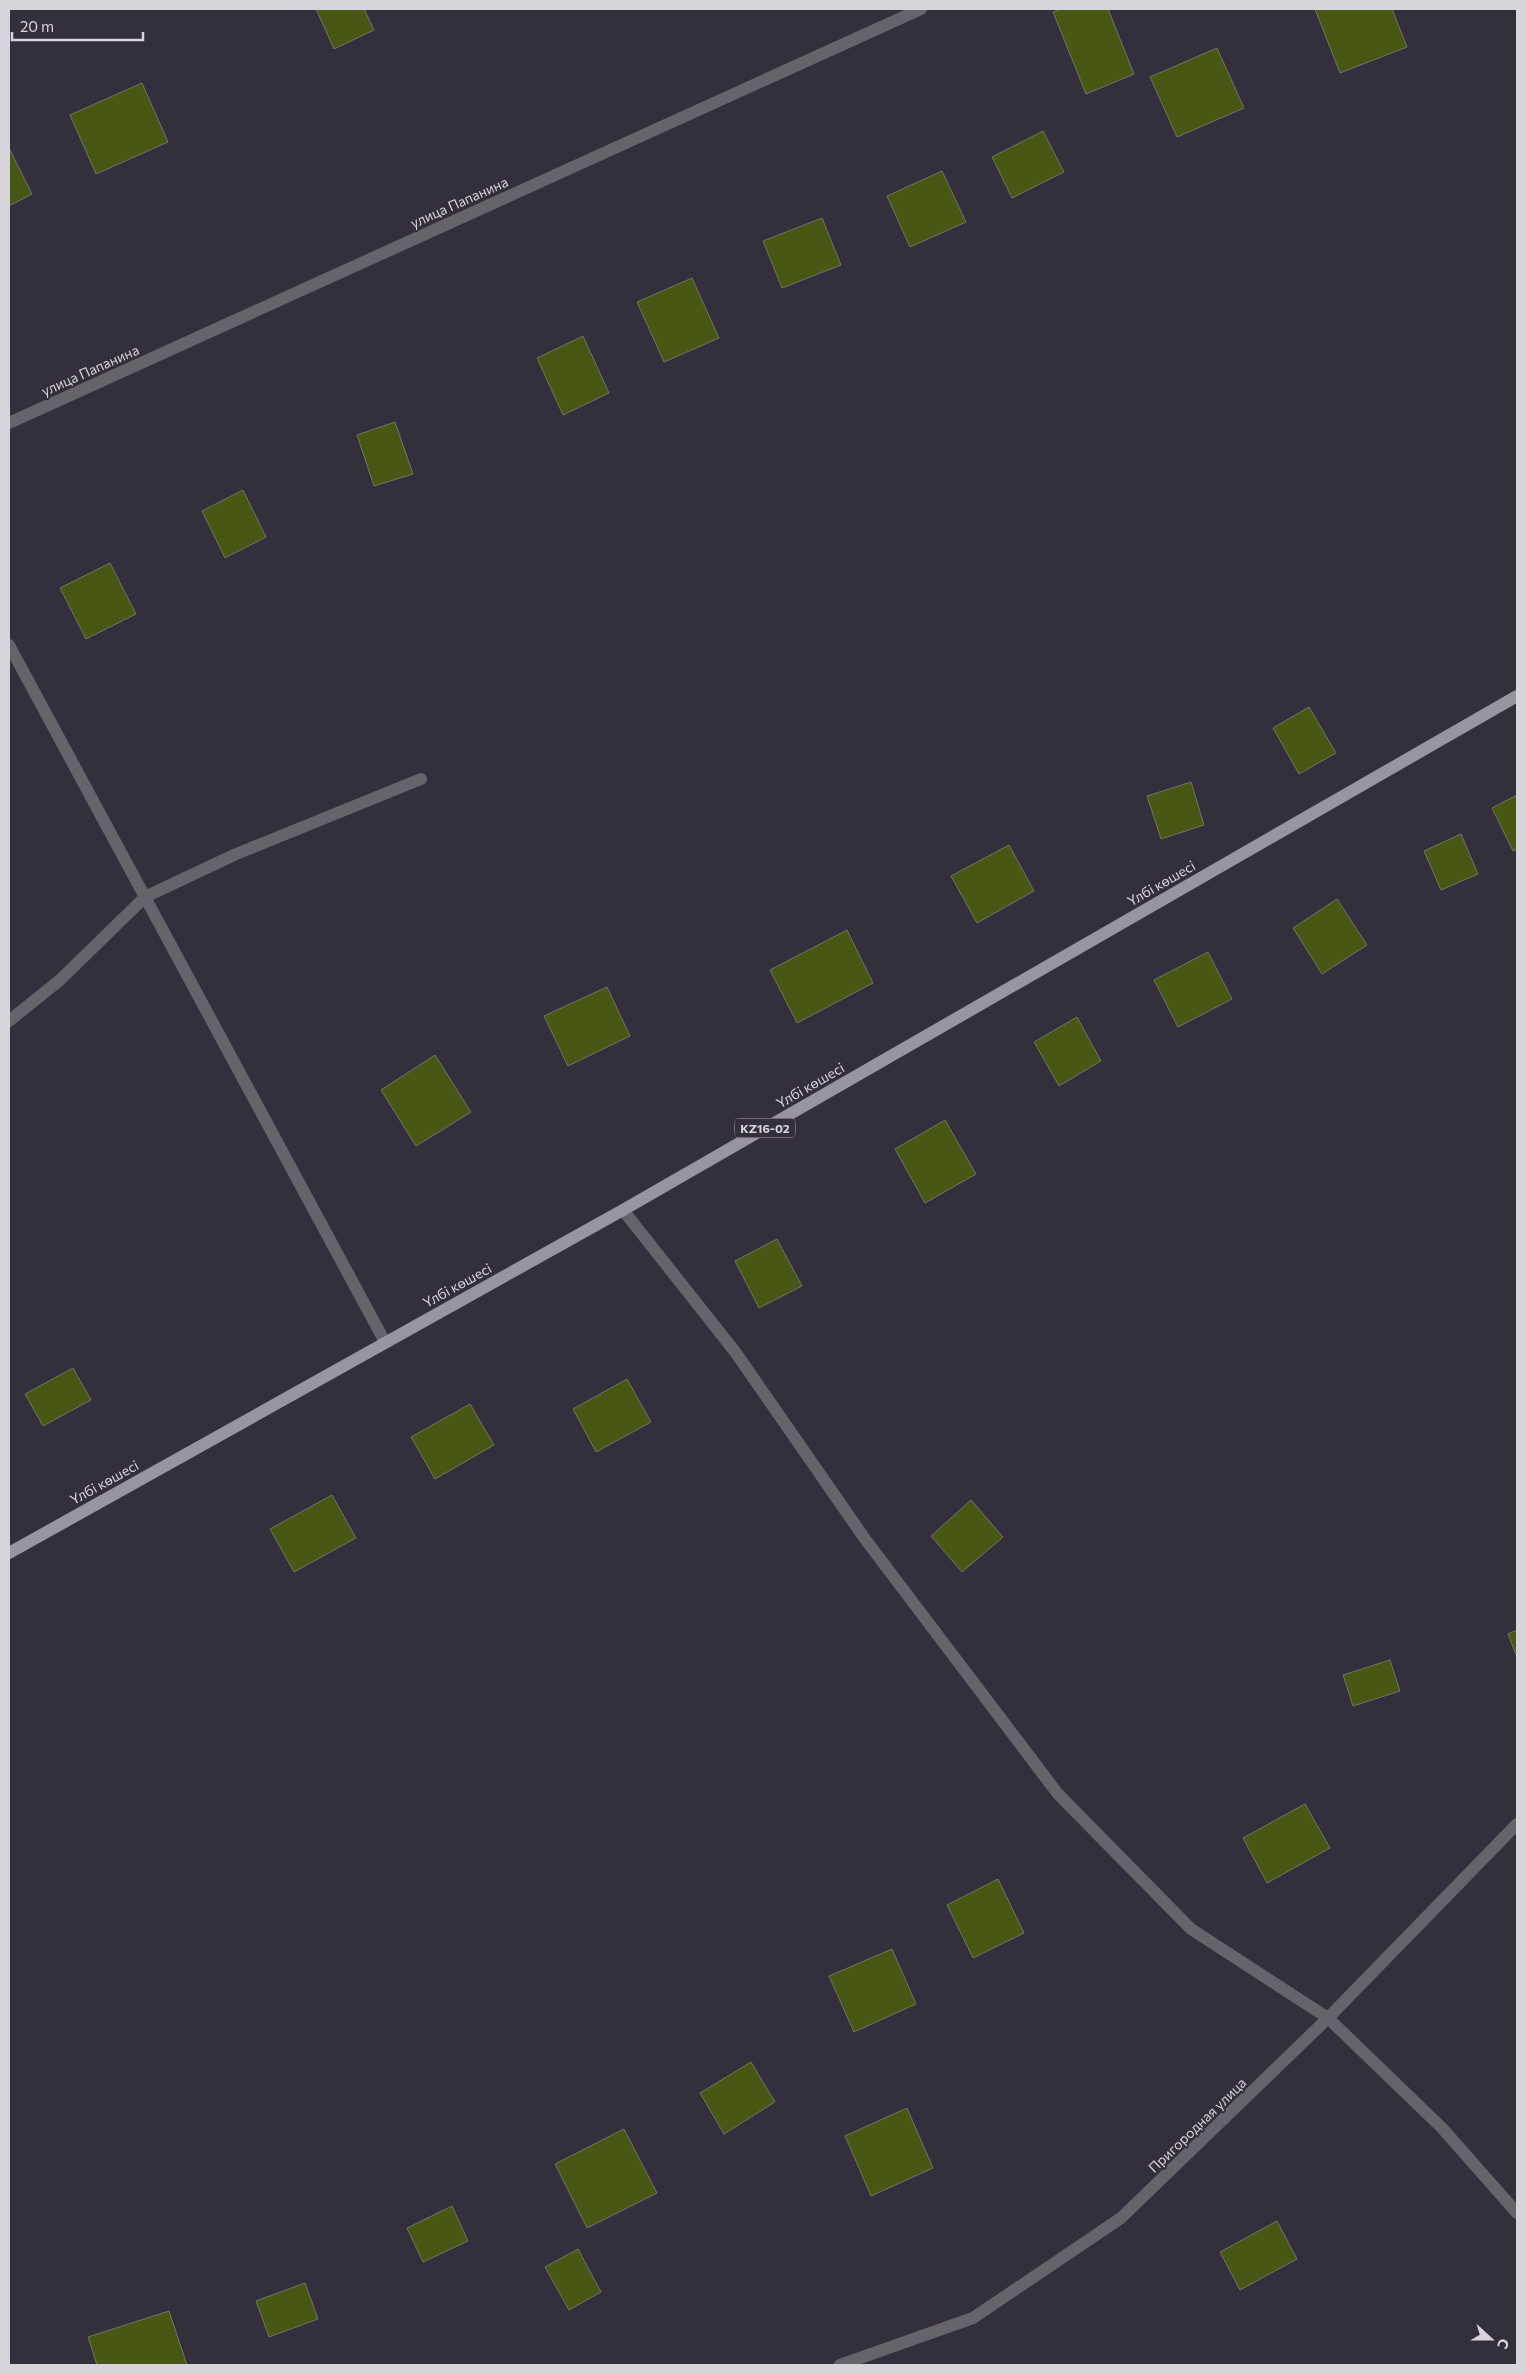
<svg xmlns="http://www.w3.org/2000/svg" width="1526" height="2374" font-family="Commissioner,sans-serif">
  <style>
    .building { fill: #495714; stroke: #717566 }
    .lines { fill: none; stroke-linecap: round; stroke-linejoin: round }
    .lane { stroke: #66636a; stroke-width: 12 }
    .street { stroke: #66636a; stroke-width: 12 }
    .primary { stroke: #9894a1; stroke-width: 12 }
    .labels { text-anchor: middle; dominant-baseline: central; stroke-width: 4; stroke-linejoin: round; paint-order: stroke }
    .shield { fill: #342f3c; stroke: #a6a2ac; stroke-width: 1 }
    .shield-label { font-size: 12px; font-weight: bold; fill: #d7d4dc }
    .street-label { font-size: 14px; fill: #d7d4dc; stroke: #342f3c }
  </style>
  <rect width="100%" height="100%" fill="#342f3c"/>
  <g class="building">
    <path d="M316,9H364L374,30L334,49Z"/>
    <path d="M1061,9H1108L1134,74L1086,94L1053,12Z"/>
    <path d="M1315,9H1392L1407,47L1340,73Z"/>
    <path d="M1217,48L1244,108L1177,137L1150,77Z"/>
    <path d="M142,83L168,142L96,174L70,115Z"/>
    <path d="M1043,131L1064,172L1012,198L992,157Z"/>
    <path d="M9,148L32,194L9,206Z"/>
    <path d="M942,171L966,222L910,247L887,196Z"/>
    <path d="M822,218L841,265L782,288L763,241Z"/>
    <path d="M692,278L719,338L664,362L637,302Z"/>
    <path d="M583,336L609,393L563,415L537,358Z"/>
    <path d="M395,422L413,474L374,486L357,435Z"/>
    <path d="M243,490L266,537L225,558L202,511Z"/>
    <path d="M110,563L136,614L86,639L60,588Z"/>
    <path d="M1309,707L1336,753L1299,774L1273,728Z"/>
    <path d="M1191,782L1204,825L1161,839L1147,796Z"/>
    <path d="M1517,795V849L1513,851L1492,808Z"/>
    <path d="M1461,834L1478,874L1441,890L1424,851Z"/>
    <path d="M1009,845L1034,891L977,923L951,876Z"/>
    <path d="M1337,899L1367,945L1322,974L1293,928Z"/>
    <path d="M847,930L873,983L797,1023L770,970Z"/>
    <path d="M1208,952L1232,999L1178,1027L1154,980Z"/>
    <path d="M607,987L630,1036L568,1066L544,1016Z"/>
    <path d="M1077,1017L1101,1061L1059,1086L1034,1042Z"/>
    <path d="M435,1055L471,1112L416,1146L381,1090Z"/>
    <path d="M945,1120L976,1174L925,1203L895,1149Z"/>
    <path d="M777,1239L802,1286L759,1308L735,1261Z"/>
    <path d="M73,1368L91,1400L43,1426L25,1394Z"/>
    <path d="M627,1379L651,1422L596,1452L573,1409Z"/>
    <path d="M470,1404L494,1445L435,1479L411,1437Z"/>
    <path d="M332,1495L356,1538L294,1572L270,1529Z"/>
    <path d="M971,1500L1003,1537L962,1572L931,1536Z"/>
    <path d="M1517,1630V1657L1508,1634Z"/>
    <path d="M1390,1660L1400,1691L1353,1706L1343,1675Z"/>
    <path d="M1305,1804L1330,1848L1267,1883L1243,1838Z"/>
    <path d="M998,1879L1024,1933L973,1958L947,1905Z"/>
    <path d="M892,1949L916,2004L854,2032L829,1976Z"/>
    <path d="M751,2062L775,2102L724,2134L700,2093Z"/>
    <path d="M907,2108L933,2168L871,2196L845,2136Z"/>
    <path d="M624,2129L657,2193L587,2228L555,2164Z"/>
    <path d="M452,2206L468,2241L423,2262L407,2228Z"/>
    <path d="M1277,2221L1297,2259L1240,2290L1220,2252Z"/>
    <path d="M578,2249L601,2292L569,2310L545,2267Z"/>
    <path d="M305,2283L318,2319L269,2337L256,2301Z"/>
    <path d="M169,2311L187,2365H97L88,2337Z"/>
  </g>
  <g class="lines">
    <path class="lane" d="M9,1021L60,980L145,897L234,855L421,779"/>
    <g class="street">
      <path d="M9,423L921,9"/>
      <path d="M9,645L385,1342"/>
      <path d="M623,1210L736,1353L865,1539L1058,1794L1191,1929L1328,2018L1442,2128L1517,2213"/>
      <path d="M840,2365L973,2318L1121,2218L1328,2018L1517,1824"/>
    </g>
    <path class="primary" d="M9,1553L623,1210L1517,696"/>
  </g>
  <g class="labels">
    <rect class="shield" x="735" y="1118.5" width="60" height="19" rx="4"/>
    <g class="shield-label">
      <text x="765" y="1128">KZ16-02</text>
    </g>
    <g class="street-label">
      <text transform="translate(459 202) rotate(-24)">улица Папанина</text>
      <text transform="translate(90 370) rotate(-24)">улица Папанина</text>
      <text transform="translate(1161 883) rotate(-30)">Үлбі көшесі</text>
      <text transform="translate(810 1085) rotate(-30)">Үлбі көшесі</text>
      <text transform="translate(457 1285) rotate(-29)">Үлбі көшесі</text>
      <text transform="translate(104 1482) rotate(-29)">Үлбі көшесі</text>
      <text transform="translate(1197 2125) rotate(-44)">Пригородная улица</text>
    </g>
  </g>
  <rect width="1526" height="2374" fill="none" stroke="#d7d4dc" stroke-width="20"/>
  <g transform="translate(1491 2339) rotate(111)" stroke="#342f3c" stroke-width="4" paint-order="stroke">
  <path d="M0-4L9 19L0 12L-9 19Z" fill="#d7d4dc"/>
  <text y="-8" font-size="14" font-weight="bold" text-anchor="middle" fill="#d7d4dc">С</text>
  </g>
  <path d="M12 32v8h131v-8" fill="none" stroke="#d7d4dc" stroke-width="2.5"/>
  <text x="20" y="32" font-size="15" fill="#d7d4dc" stroke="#342f3c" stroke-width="4" paint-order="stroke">20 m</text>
</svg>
